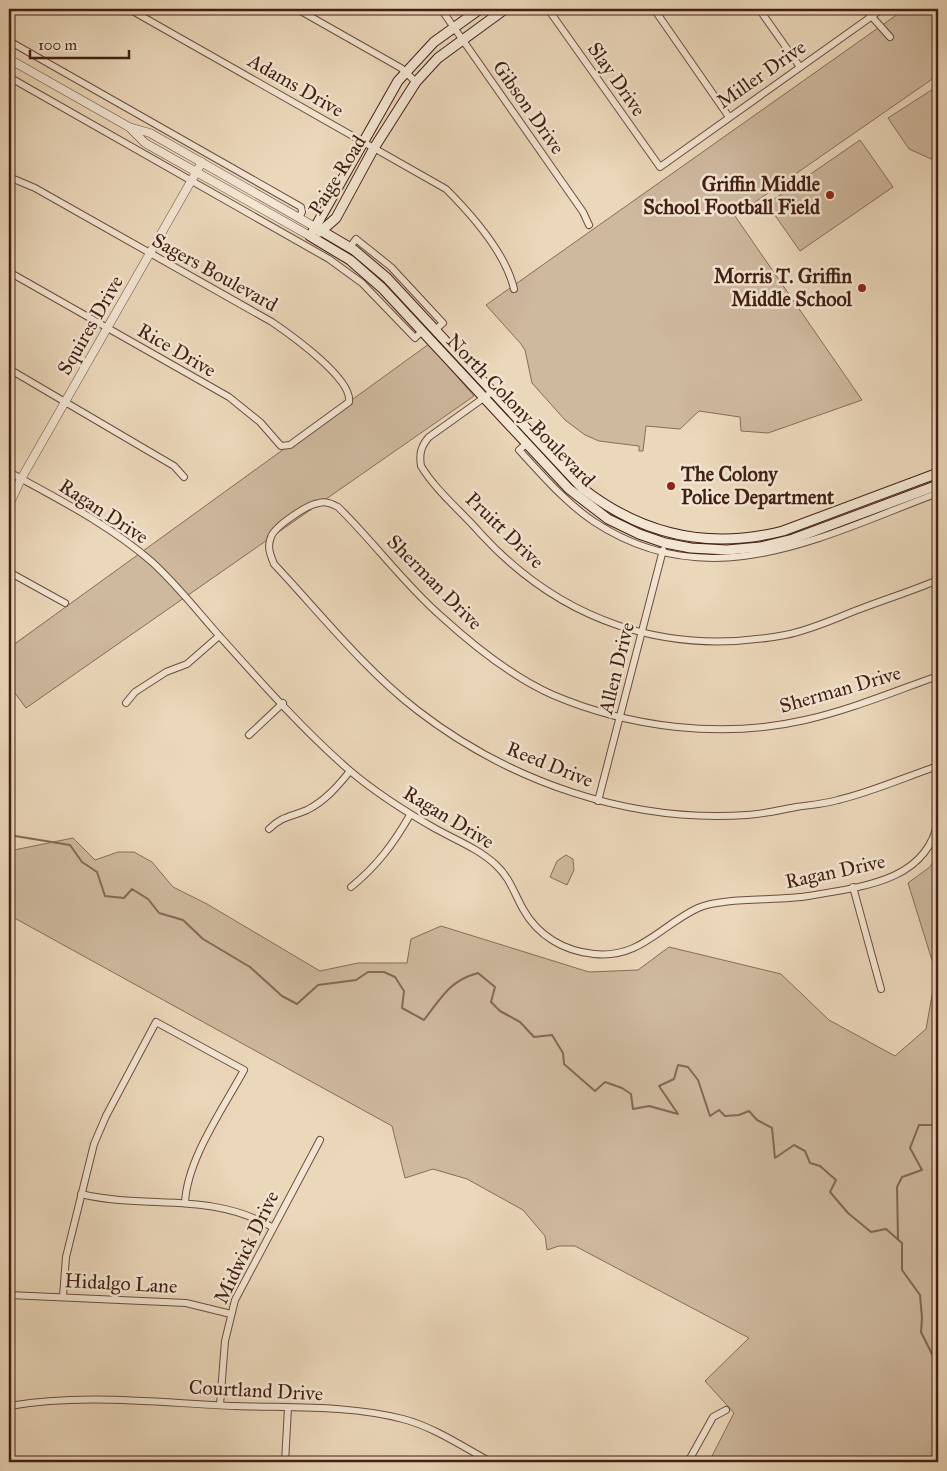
<svg xmlns="http://www.w3.org/2000/svg" width="947" height="1471" font-family="'IM FELL Great Primer',serif">
  <style>
    .green { fill: #ceb89e; stroke: #886c58 }
    .lines { fill: none; stroke-linecap: round; stroke-linejoin: round }
    .stream { stroke: #856855; stroke-width: 2 }
    .minor-casing { stroke: #6c4d3d; stroke-width: 8 }
    .tertiary-casing { stroke: #6c4d3d; stroke-width: 9 }
    .secondary-casing { stroke: #421f13; stroke-width: 11 }
    .minor { stroke: #f2e5d2; stroke-width: 6 }
    .tertiary { stroke: #f2e5d2; stroke-width: 8 }
    .secondary { stroke: #f2e5d2; stroke-width: 9 }
    .poi-dot { fill: #8f2418; stroke: #f2e5d2; stroke-width: 2 }
    .labels { text-anchor: middle; dominant-baseline: central; stroke-width: 5; stroke-linejoin: round; paint-order: stroke }
    .street-label { font-size: 20px; fill: #421f13; stroke: #f2e5d2 }
    .poi-label { font-size: 20px; font-weight: bold; fill: #421f13; stroke: #f2e5d2; text-anchor: end }
  </style>
  <rect width="100%" height="100%" fill="#ebd7ba"/>
  <filter id="stains"><feTurbulence type="fractalNoise" baseFrequency=".004" numOctaves="4"/><feColorMatrix values="0 0 0 0 .2 0 0 0 0 .09 0 0 0 0 .02 0 0 0 .5 -.17"/></filter>
  <radialGradient id="worn" r=".72"><stop offset=".6" stop-color="#630" stop-opacity="0"/><stop offset="1" stop-color="#630" stop-opacity=".3"/></radialGradient>
  <g class="green">
    <path d="M905,9H938V75L735,216L862,400L768,433L741,431L740,417L699,411L680,429L646,426L643,451H639V446L599,441L585,435L565,420L532,383L525,350L521,344L486,305Z"/>
    <path d="M938,86V162L909,149L888,118Z"/>
    <path d="M860,140L893,187L800,251L767,204Z"/>
    <path d="M429,344L474,396L26,708L9,685V648Z"/>
    <path d="M73,838L95,860L118,852H134L152,862L173,887L207,904L320,971L358,963H407L411,939L441,926L589,972L638,970L669,947L781,974L829,1020L895,1056L926,1029L936,973L908,883L930,867L938,852V1462H923L911,1458L905,1462H709L734,1413L705,1381L749,1338L575,1246H559L547,1250L545,1236L523,1210L467,1179L433,1169L405,1178L392,1126L9,915V851Z"/>
    <path d="M566,855L573,859L574,870L567,885L550,877L557,861Z"/>
  </g>
  <g class="lines">
    <g class="stream">
      <path d="M9,835L70,845L82,862L97,872L105,896L124,898L132,889L148,899L159,913L183,920L203,939L250,967L282,996L297,1004L318,985L356,980L368,972H384L395,977L404,991L402,1008L424,1020C442,997 449,981 478,973L495,987L491,1002L500,1011L520,1022L534,1037L552,1035L563,1053L564,1064L595,1091L605,1082L622,1088L631,1094L633,1109L649,1106L678,1114L659,1086L674,1079L678,1065L688,1067L698,1080L710,1116L719,1110L725,1116L739,1115L749,1111L757,1120L772,1128L775,1158L794,1145L805,1151L810,1163L820,1166L836,1180L830,1192L848,1213L871,1232L886,1229L902,1243V1270L920,1295L922,1318L921,1332L938,1366"/>
      <path d="M898,1239L897,1187L902,1177L922,1170L910,1148L919,1125H938"/>
    </g>
    <defs>
      <g id="minor">
        <path d="M129,9L446,189C471,214 506,254 514,289"/>
        <path d="M297,9L401,68L416,82"/>
        <path d="M441,9L583,212L589,225"/>
        <path d="M548,9L660,167L882,9"/>
        <path d="M654,9L729,117"/>
        <path d="M759,9L800,67"/>
        <path d="M865,9L890,37"/>
        <path d="M9,41L301,207L302,212L299,218"/>
        <path d="M9,77L329,259L362,283L415,338L422,331"/>
        <path d="M9,177L35,188L272,322C291,335 353,379 349,402L290,445L281,446L260,422L229,397L9,272"/>
        <path d="M350,247L356,239L391,267L443,323L435,330"/>
        <path d="M9,369L174,466L184,477"/>
        <path d="M492,392L429,437C421,446 419,454 421,466C436,491 462,512 481,534C562,622 667,657 785,635C811,630 836,618 860,609C886,599 912,591 938,580"/>
        <path d="M526,444L519,450C542,475 565,502 593,521C710,599 822,536 938,493"/>
        <path d="M9,472C58,499 110,525 152,562C175,583 195,608 215,631C258,679 301,728 349,770C376,793 406,812 436,829C456,840 479,849 496,865C510,878 514,893 523,909C538,936 564,951 594,954C640,959 661,925 698,908C721,897 780,901 808,896C860,887 928,882 938,820"/>
        <path d="M9,572L65,603"/>
        <path d="M938,676C895,691 850,710 805,720C722,739 631,728 553,695C512,677 475,647 442,617C404,584 374,542 338,507C332,504 326,501 319,503C308,504 275,526 271,537C267,547 270,554 274,564C320,613 364,669 417,710C510,782 629,823 747,815C764,814 780,810 796,807C810,805 824,804 838,800C872,792 905,777 938,766"/>
        <path d="M126,703L135,692L166,672L187,664L219,636"/>
        <path d="M249,735L283,703"/>
        <path d="M598,801L663,550"/>
        <path d="M269,829C282,816 291,817 307,810C325,801 338,786 350,771"/>
        <path d="M351,887C377,866 394,843 410,815"/>
        <path d="M853,887L881,989"/>
        <path d="M81,1194C148,1210 208,1191 272,1227"/>
        <path d="M9,1295L186,1303L231,1314"/>
        <path d="M63,1296L66,1257L94,1144L106,1116L156,1022L244,1070C223,1109 187,1159 185,1203"/>
        <path d="M220,1405L225,1341L235,1300L320,1140"/>
        <path d="M9,1406C84,1393 160,1403 236,1406C291,1408 349,1405 403,1419C434,1427 463,1447 491,1462"/>
        <path d="M285,1462L288,1408"/>
        <path d="M688,1462L713,1417L726,1410"/>
      </g>
      <g id="tertiary">
        <path d="M9,59L129,127L150,133L315,227"/>
        <path d="M131,129L145,143L310,236"/>
        <path d="M9,505L21,479L202,162"/>
      </g>
      <g id="secondary">
        <path d="M315,227L354,250L387,278L582,488C642,535 709,550 783,531L938,473"/>
        <path d="M313,231L398,81L434,42L480,9"/>
        <path d="M320,232L336,218L374,148L416,82L438,58L505,9"/>
        <path d="M310,236L350,260L382,288L569,489L608,519L639,534L665,543L691,548L727,550L760,547L793,539L938,485"/>
      </g>
    </defs>
    <use href="#minor" class="minor-casing"/>
    <use href="#tertiary" class="tertiary-casing"/>
    <use href="#secondary" class="secondary-casing"/>
    <use href="#minor" class="minor"/>
    <use href="#tertiary" class="tertiary"/>
    <use href="#secondary" class="secondary"/>
  </g>
  <g class="poi-dot">
    <circle cx="830" cy="195" r="5"/>
    <circle cx="862" cy="288" r="5"/>
    <circle cx="671" cy="486" r="5"/>
  </g>
  <g class="labels">
    <g class="street-label">
      <text transform="translate(761 74) rotate(-35)">Miller Drive</text>
      <text transform="translate(617 79) rotate(55)">Slay Drive</text>
      <text transform="translate(296 85) rotate(30)">Adams Drive</text>
      <text transform="translate(529 107) rotate(55)">Gibson Drive</text>
      <text transform="translate(337 175) rotate(-58)">Paige Road</text>
      <text transform="translate(215 272) rotate(29)">Sagers Boulevard</text>
      <text transform="translate(90 325) rotate(-60)">Squires Drive</text>
      <text transform="translate(177 350) rotate(30)">Rice Drive</text>
      <text transform="translate(521 410) rotate(46)">North Colony Boulevard</text>
      <text transform="translate(104 511) rotate(33)">Ragan Drive</text>
      <text transform="translate(505 530) rotate(44)">Pruitt Drive</text>
      <text transform="translate(435 582) rotate(45)">Sherman Drive</text>
      <text transform="translate(616 668) rotate(-76)">Allen Drive</text>
      <text transform="translate(840 689) rotate(-16)">Sherman Drive</text>
      <text transform="translate(550 764) rotate(22)">Reed Drive</text>
      <text transform="translate(449 817) rotate(31)">Ragan Drive</text>
      <text transform="translate(835 871) rotate(-12)">Ragan Drive</text>
      <text transform="translate(246 1247) rotate(-64)">Midwick Drive</text>
      <text transform="translate(121 1283) rotate(3)">Hidalgo Lane</text>
      <text transform="translate(256 1390) rotate(3)">Courtland Drive</text>
    </g>
    <g class="poi-label">
      <text x="820" y="184">Griffin Middle<tspan x="820" dy="23">School Football Field</tspan></text>
      <text x="852" y="276">Morris T. Griffin<tspan x="852" dy="23">Middle School</tspan></text>
      <text x="681" y="474" text-anchor="start">The Colony<tspan x="681" dy="23">Police Department</tspan></text>
    </g>
  </g>
  <rect width="947" height="1471" fill="none" stroke="#ebd7ba" stroke-width="30"/>
  <rect x="10" y="10" width="927" height="1451" fill="none" stroke="#421f13" stroke-width="2.5"/>
  <rect x="15" y="15" width="917" height="1441" fill="none" stroke="#421f13"/>
  <path d="M30 50v8h99v-8" fill="none" stroke="#421f13" stroke-width="2.5"/>
  <text x="38" y="50" font-size="15" fill="#421f13" stroke="#f2e5d2" stroke-width="4" paint-order="stroke">100 m</text>
  <rect width="100%" height="100%" filter="url(#stains)"/>
  <rect width="100%" height="100%" fill="url(#worn)"/>
</svg>
